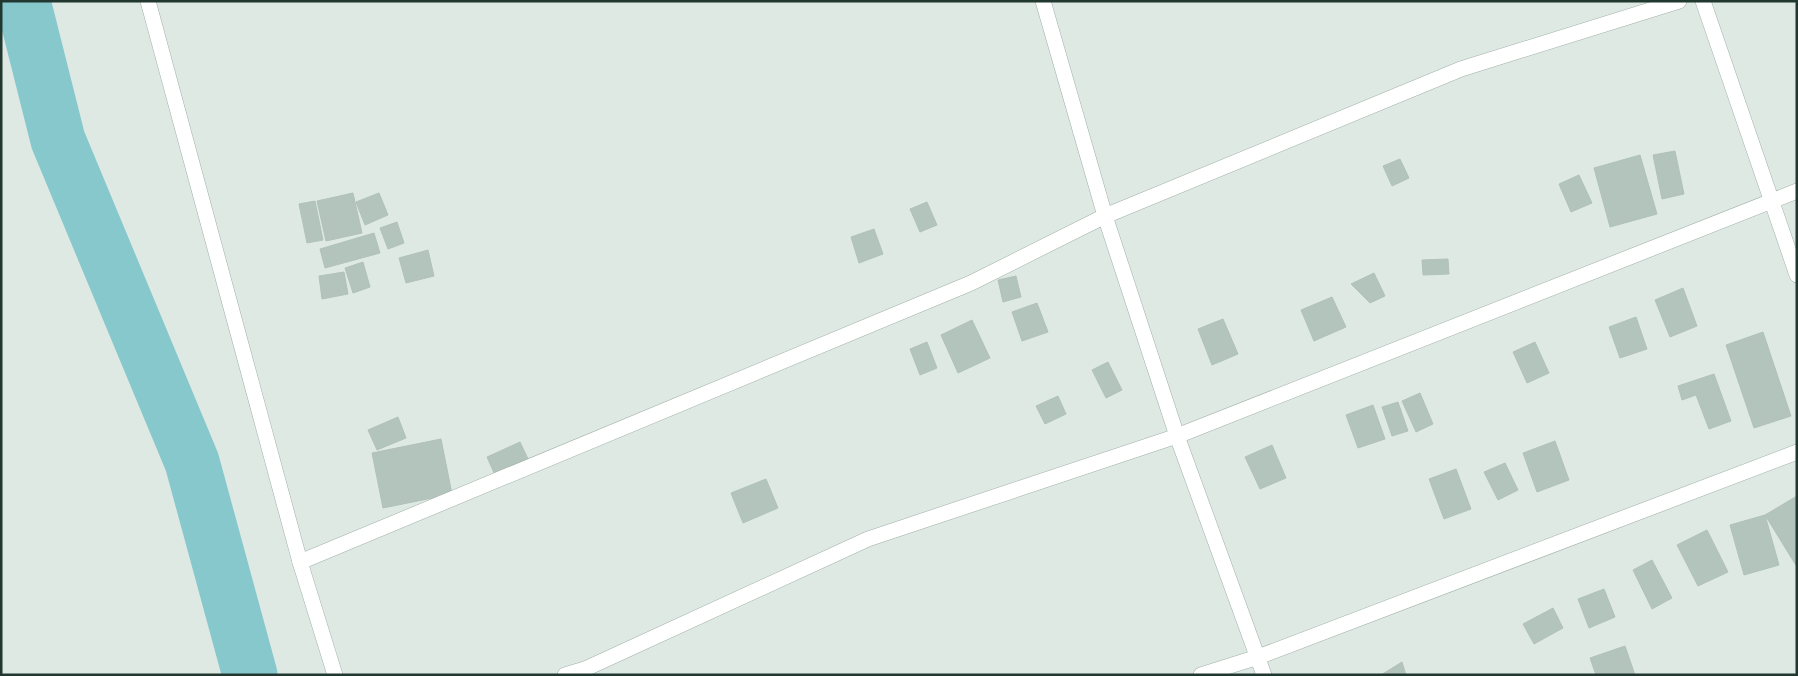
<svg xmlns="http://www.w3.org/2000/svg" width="1798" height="676" font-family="'Noto Sans',sans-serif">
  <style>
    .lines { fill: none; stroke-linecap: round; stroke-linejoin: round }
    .river { stroke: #87c8cd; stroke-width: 55 }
    .building { fill: #b3c4bc; stroke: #b1c2ba }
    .street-casing { stroke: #a1b0aa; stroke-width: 16 }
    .street { stroke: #fff; stroke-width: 15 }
  </style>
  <rect width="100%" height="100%" fill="#dee9e3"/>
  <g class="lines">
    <path class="river" d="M23,1L58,140L192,462L250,675"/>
  </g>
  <g class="building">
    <path d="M1675,151L1684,194L1662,199L1653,155Z"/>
    <path d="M1640,155L1657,214L1610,227L1594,168Z"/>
    <path d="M1400,159L1409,178L1392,186L1383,166Z"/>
    <path d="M1579,175L1592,203L1571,212L1559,184Z"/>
    <path d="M353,193L362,233L326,241L317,201Z"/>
    <path d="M379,193L388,215L365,225L356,202Z"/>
    <path d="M315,201L323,240L307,243L299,204Z"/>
    <path d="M927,202L937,225L920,232L910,209Z"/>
    <path d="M397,222L404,243L388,249L380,228Z"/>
    <path d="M874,229L883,254L859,263L851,237Z"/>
    <path d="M374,233L380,253L325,268L320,249Z"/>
    <path d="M428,250L434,276L406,283L399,258Z"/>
    <path d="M1448,259L1449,274L1423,275L1422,260Z"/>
    <path d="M363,262L370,287L353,293L345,268Z"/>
    <path d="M344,272L348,294L322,299L319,276Z"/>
    <path d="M1374,273L1385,296L1370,303L1351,284Z"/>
    <path d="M1016,276L1021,297L1003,302L998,280Z"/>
    <path d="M1683,288L1697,326L1670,337L1655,300Z"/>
    <path d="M1332,297L1346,327L1314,341L1301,310Z"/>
    <path d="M1037,303L1048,332L1022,341L1012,312Z"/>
    <path d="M1636,317L1647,349L1620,358L1609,327Z"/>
    <path d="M1223,319L1238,354L1212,365L1198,329Z"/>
    <path d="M972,320L990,358L958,373L941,335Z"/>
    <path d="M1763,332L1791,416L1754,428L1726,345Z"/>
    <path d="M927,342L937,368L920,375L910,349Z"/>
    <path d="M1535,342L1549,373L1527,383L1513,352Z"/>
    <path d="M1108,362L1122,390L1106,398L1092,370Z"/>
    <path d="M1714,374L1731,421L1709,429L1696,395L1682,400L1678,386Z"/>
    <path d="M1420,393L1433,424L1416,432L1402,401Z"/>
    <path d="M1058,396L1066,414L1045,424L1036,406Z"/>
    <path d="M1398,402L1408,431L1392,436L1382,407Z"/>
    <path d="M1373,405L1385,439L1358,448L1346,415Z"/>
    <path d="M398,417L406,438L377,450L368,430Z"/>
    <path d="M441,439L452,494L383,508L372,453Z"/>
    <path d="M1555,441L1569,480L1537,492L1523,453Z"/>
    <path d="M520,442L528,459L495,475L487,457Z"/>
    <path d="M1272,445L1286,478L1260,489L1245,457Z"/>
    <path d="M1505,463L1518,490L1498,500L1484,472Z"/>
    <path d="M1456,469L1471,509L1444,519L1429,479Z"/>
    <path d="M766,479L778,508L743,523L731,493Z"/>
    <path d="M1797,496V567L1765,515Z"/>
    <path d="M1765,515L1779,565L1744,575L1730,525Z"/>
    <path d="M1707,530L1728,572L1698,586L1677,545Z"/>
    <path d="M1652,560L1672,598L1652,609L1633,570Z"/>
    <path d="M1604,589L1615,617L1589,628L1578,599Z"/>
    <path d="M1553,608L1563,628L1534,644L1523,624Z"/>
    <path d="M1625,646L1635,675H1596L1590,658Z"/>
    <path d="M1402,662L1406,675H1381Z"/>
  </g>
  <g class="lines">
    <defs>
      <g id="street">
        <path d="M148,1L300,562L335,675"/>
        <path d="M1043,1L1105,216L1177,436L1264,675"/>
        <path d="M1703,1L1797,275"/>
        <path d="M300,562L971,283L1105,216L1461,69L1679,1"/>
        <path d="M565,675L585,669L868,539L1177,436L1797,191"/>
        <path d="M1201,675L1258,657L1797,452"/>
      </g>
    </defs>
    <use href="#street" class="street-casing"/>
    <use href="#street" class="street"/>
  </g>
  <rect width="1798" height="676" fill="none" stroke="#203830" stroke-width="5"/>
</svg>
